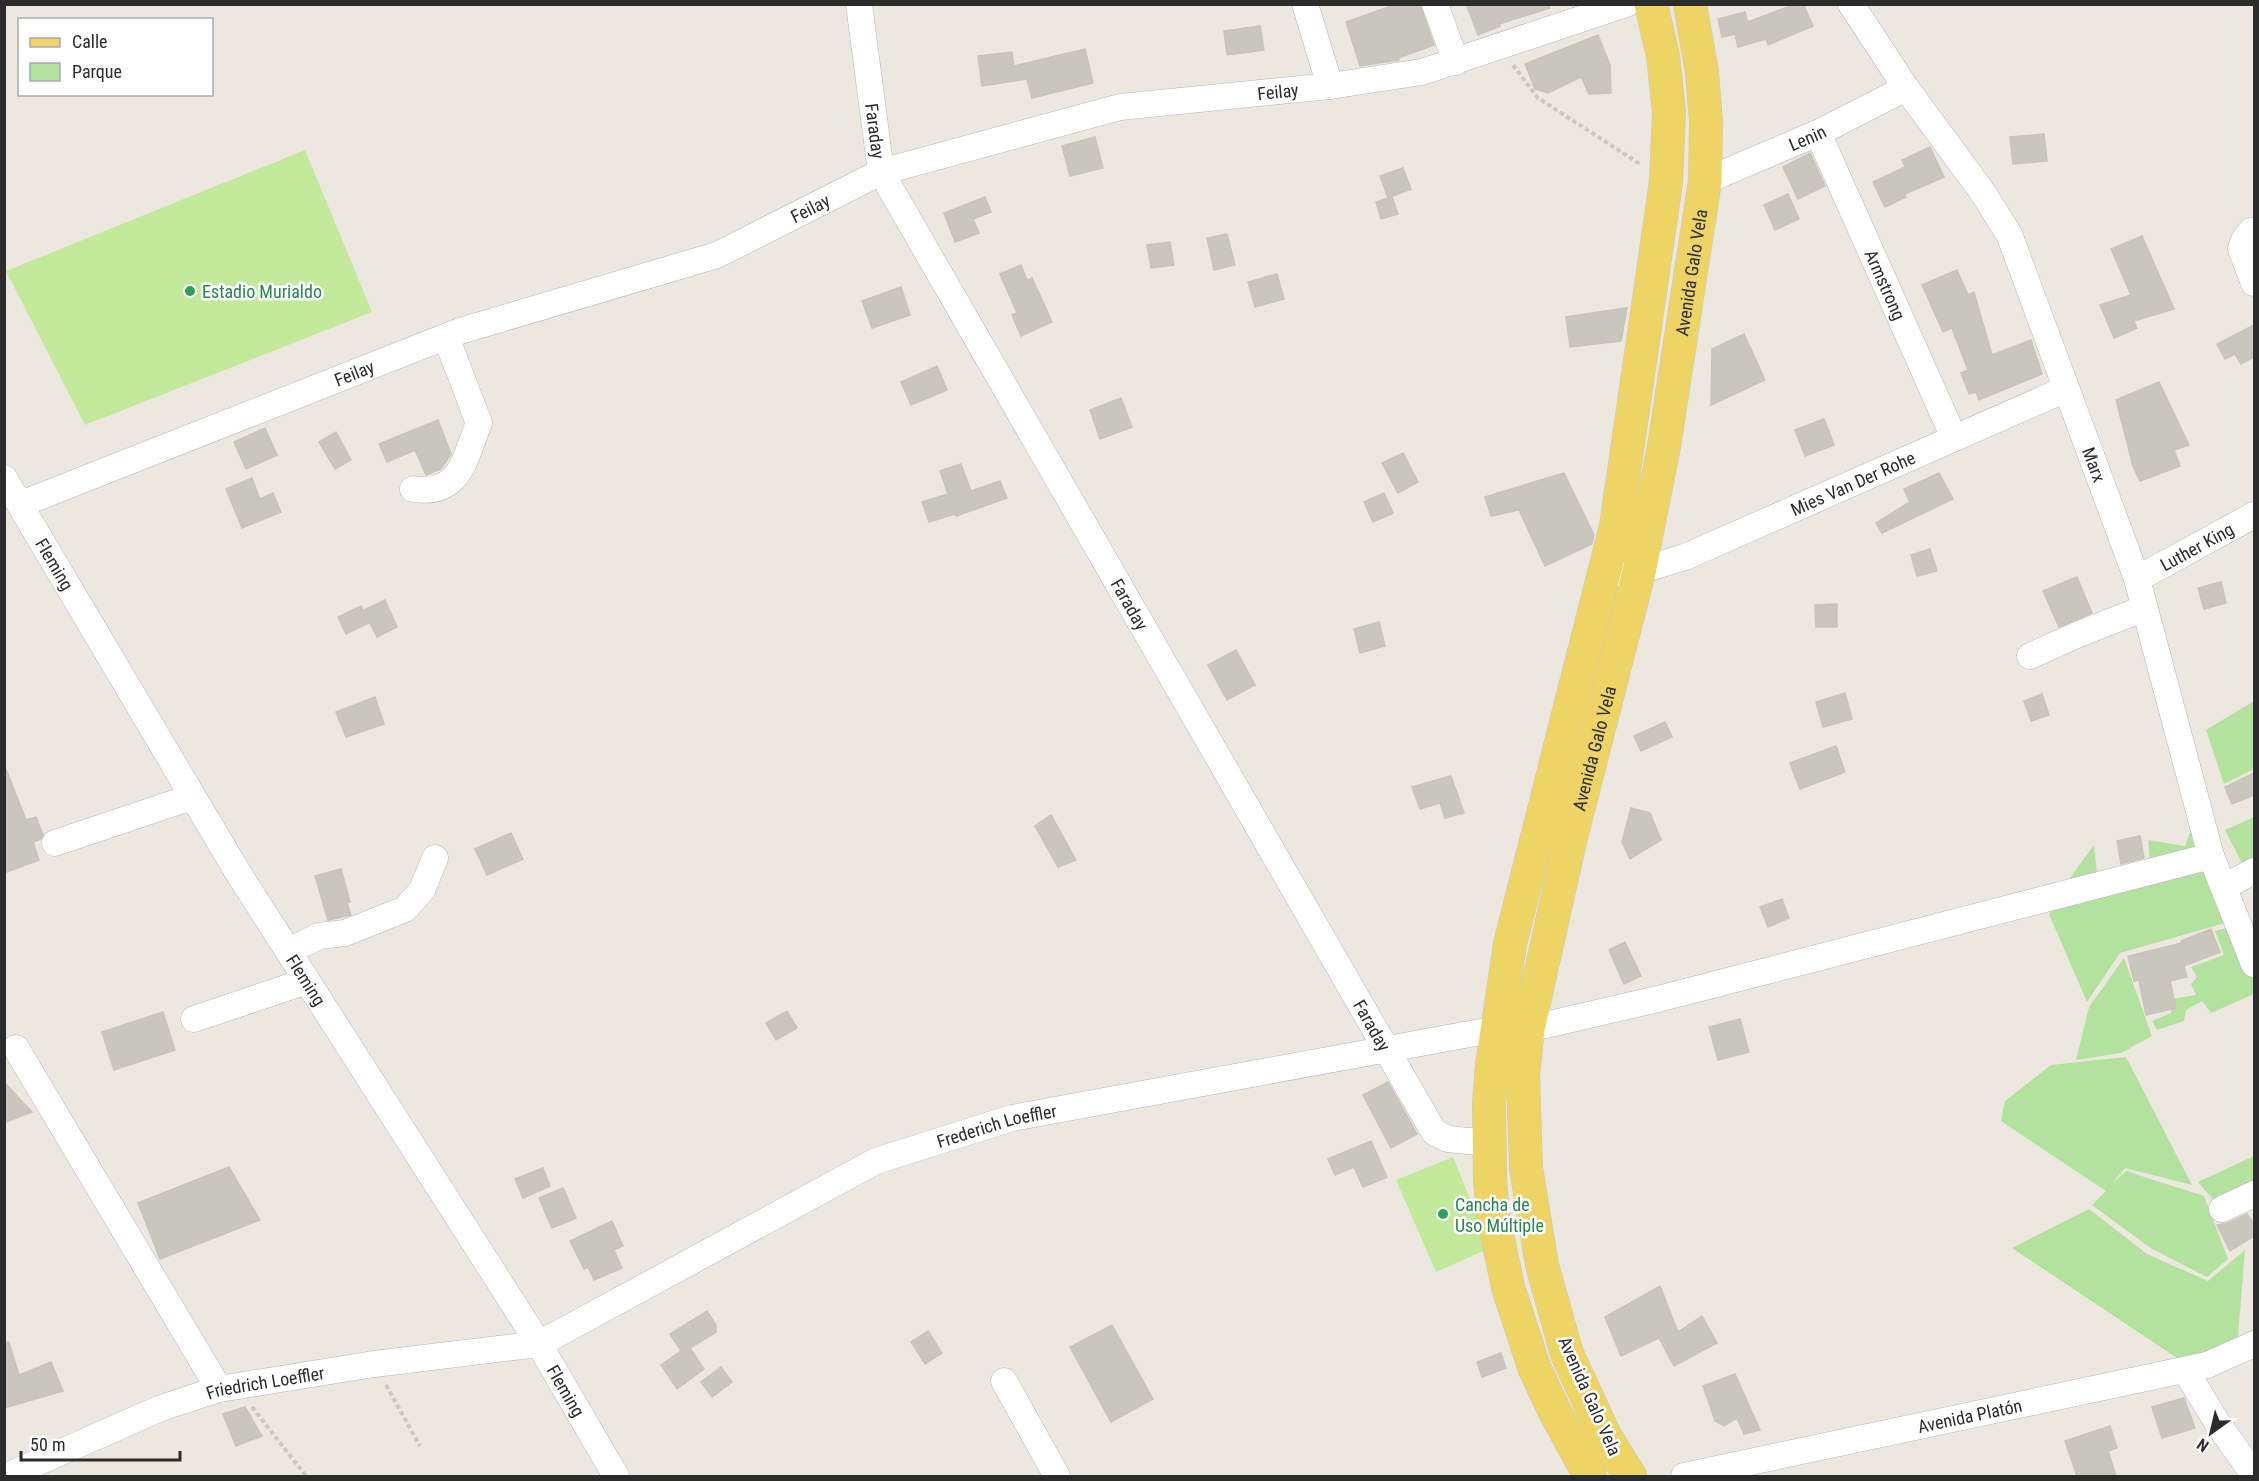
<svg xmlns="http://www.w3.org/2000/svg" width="2259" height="1481" font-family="'Roboto Condensed',sans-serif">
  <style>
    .green { fill: #b2e29e }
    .pitch { fill: #c3e99a }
    .building { fill: #c9c6be; stroke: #c9c4b9; stroke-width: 1.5 }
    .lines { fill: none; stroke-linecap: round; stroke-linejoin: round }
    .minor-casing { stroke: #b3b5bf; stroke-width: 27 }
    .major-casing { stroke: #c8c8c8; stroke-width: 34 }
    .path { stroke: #c8c8c8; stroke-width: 4; stroke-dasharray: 4.5 3; stroke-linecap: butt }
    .minor { stroke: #fff; stroke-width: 26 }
    .major { stroke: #edd464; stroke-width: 33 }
    .leisure-dot { fill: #2e9e5b; stroke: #fff; stroke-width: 2 }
    .labels { text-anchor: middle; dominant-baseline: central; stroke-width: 5; stroke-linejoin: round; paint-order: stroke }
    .street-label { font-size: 18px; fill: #2c2c2c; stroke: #fff }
    .leisure-label { font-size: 18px; fill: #27864d; stroke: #fff; text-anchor: start }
  </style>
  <rect width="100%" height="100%" fill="#ede8df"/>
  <g class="green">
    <path d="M2254,701V769L2224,784L2206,730Z"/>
    <path d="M2198,813L2232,921L2120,953L2087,1002L2049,914L2072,875L2094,845L2098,884L2151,872L2148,840L2185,846Z"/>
    <path d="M2254,817V866L2247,873L2225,830Z"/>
    <path d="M2243,924L2254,953V994L2211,1013L2202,1001L2186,1010L2184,1021L2157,1030L2152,1021L2171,1013L2172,999L2196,995L2191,984L2197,977L2191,967L2224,955L2215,931Z"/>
    <path d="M2124,958L2152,1036L2121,1053L2076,1060L2089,1007Z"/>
    <path d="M2126,1057L2192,1185L2125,1168L2112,1184L2126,1171L2204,1196L2228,1259L2207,1277L2152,1249L2092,1205L2106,1191L2001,1121L2005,1101L2051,1065Z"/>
    <path d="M2254,1156V1187L2215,1202L2198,1182Z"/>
    <path d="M2089,1209L2147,1254L2208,1281L2245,1250L2237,1349L2186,1364L2012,1248Z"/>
  </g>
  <g class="pitch">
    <path d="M305,150L372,312L85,425L6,271Z"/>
    <path d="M1453,1157L1490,1248L1436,1272L1396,1180Z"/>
  </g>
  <g class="building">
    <path d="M1397,4H1420L1434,45L1398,58L1399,60L1360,66L1346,22Z"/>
    <path d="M1466,4H1549L1550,8L1499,24L1500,26L1478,35Z"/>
    <path d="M1795,4H1803L1813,26L1768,45L1766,39L1738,47L1735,34L1722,37L1718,19L1745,12L1748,22Z"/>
    <path d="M1260,26L1264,50L1227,55L1224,31Z"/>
    <path d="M1598,35L1610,65L1611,93L1589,94L1581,77L1548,93L1535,89L1525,64Z"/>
    <path d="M1085,49L1093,83L1032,98L1027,79L982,86L978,56L1012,52L1014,66Z"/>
    <path d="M2044,134L2047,161L2013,164L2010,137Z"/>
    <path d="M1095,137L1103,168L1070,176L1062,146Z"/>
    <path d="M1930,147L1944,177L1905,194L1906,197L1885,207L1873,182L1905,167L1902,160Z"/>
    <path d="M1810,153L1825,186L1798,199L1783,167Z"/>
    <path d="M1403,168L1411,189L1388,198L1380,176Z"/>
    <path d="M1788,194L1799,219L1775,230L1764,205Z"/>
    <path d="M985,197L991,212L973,219L979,233L955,242L944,213Z"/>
    <path d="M1392,197L1398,214L1381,219L1376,202Z"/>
    <path d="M1227,234L1235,265L1214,270L1207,238Z"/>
    <path d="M2142,236L2174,309L2134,321L2137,328L2114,338L2100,305L2131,295L2111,249Z"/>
    <path d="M1170,242L1174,265L1151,268L1147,245Z"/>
    <path d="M1021,265L1027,280L1032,278L1052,322L1021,336L1012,315L1017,313L1000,274Z"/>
    <path d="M1957,270L1968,295L1974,292L1992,355L2031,340L2042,374L1979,400L1976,392L1969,394L1961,373L1968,370L1952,328L1943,332L1922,285Z"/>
    <path d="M1277,274L1284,299L1255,307L1248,282Z"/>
    <path d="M901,287L910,315L872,328L862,301Z"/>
    <path d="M1627,308L1621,341L1570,347L1566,317Z"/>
    <path d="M2254,325V357L2241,364L2235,354L2225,359L2217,344Z"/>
    <path d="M1744,334L1765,380L1711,405L1712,349Z"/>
    <path d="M937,366L947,390L911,405L901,382Z"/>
    <path d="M2159,382L2189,445L2174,450L2180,466L2140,481L2133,466L2116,400Z"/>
    <path d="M1121,398L1132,427L1100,439L1090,410Z"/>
    <path d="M1824,419L1834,445L1805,456L1795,430Z"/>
    <path d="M438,420L451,454L441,469L426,475L415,450L387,462L379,444Z"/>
    <path d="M265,428L277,455L246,469L234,442Z"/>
    <path d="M336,432L351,460L335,469L319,442Z"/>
    <path d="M1403,453L1418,482L1398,493L1382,463Z"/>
    <path d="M961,464L971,491L1000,481L1007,498L956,516L955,514L929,522L922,502L948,494L940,471Z"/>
    <path d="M1564,473L1594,535L1592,544L1545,566L1519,510L1491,516L1485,497Z"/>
    <path d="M1939,473L1953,499L1882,533L1876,523L1910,502L1904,489Z"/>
    <path d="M252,478L260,499L273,493L281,512L242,528L226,489Z"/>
    <path d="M1384,493L1393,513L1373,522L1364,502Z"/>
    <path d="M1930,549L1937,571L1917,576L1911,555Z"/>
    <path d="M2077,577L2092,613L2059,627L2043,591Z"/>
    <path d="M2221,582L2226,603L2204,609L2198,588Z"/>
    <path d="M385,600L397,627L377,637L364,610Z"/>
    <path d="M1837,604V627H1816L1815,605Z"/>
    <path d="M361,606L369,623L346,634L338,617Z"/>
    <path d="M1379,622L1385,646L1360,653L1354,629Z"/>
    <path d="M1236,650L1255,685L1227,700L1208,665Z"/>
    <path d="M1845,693L1852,719L1823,727L1816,702Z"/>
    <path d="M2042,694L2049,715L2031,721L2024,701Z"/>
    <path d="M375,697L384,724L346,737L336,712Z"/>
    <path d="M1665,722L1672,737L1641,751L1634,736Z"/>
    <path d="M1836,746L1845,772L1800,789L1790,763Z"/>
    <path d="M6,769L26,820L36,817L43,835L41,839L33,842L39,860L4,873Z"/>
    <path d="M2254,773V795L2232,804L2225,787Z"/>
    <path d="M1451,776L1464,813L1445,818L1440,803L1420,809L1412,787Z"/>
    <path d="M1631,808L1650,813L1661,840L1630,859L1622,842Z"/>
    <path d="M1051,815L1076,860L1058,867L1035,826Z"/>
    <path d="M511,833L523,859L487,875L475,849Z"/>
    <path d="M2140,836L2144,858L2121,864L2117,841Z"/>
    <path d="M341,869L350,902L347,903L351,915L328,920L315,876Z"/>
    <path d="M1782,899L1789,918L1768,927L1760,907Z"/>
    <path d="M2211,929L2220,952L2184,966L2187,977L2170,981L2176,1008L2146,1015L2139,980L2134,981L2128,956L2182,943L2181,941Z"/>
    <path d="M1625,942L1641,976L1624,984L1609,950Z"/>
    <path d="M787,1011L797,1028L776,1040L766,1023Z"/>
    <path d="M163,1012L175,1050L114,1070L102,1032Z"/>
    <path d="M1740,1019L1749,1052L1718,1060L1709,1027Z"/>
    <path d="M4,1082L32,1112L4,1123Z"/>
    <path d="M1388,1082L1417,1134L1391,1148L1363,1095Z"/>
    <path d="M1371,1141L1387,1177L1363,1187L1354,1167L1335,1175L1328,1159Z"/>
    <path d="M229,1167L260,1220L160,1259L138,1203Z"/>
    <path d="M543,1168L550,1186L523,1198L515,1179Z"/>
    <path d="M563,1188L576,1218L552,1228L539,1198Z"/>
    <path d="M2247,1214L2254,1224V1236L2230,1251L2217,1225L2228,1223Z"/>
    <path d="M612,1221L623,1246L614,1250L622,1268L594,1280L588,1267L584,1269L570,1241Z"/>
    <path d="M1660,1286L1678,1332L1702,1316L1717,1343L1674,1366L1659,1338L1621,1356L1605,1317Z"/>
    <path d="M707,1311L716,1325V1332L690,1348L704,1369L677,1389L661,1365L681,1351L670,1334Z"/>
    <path d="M1112,1325L1153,1399L1111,1422L1070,1347Z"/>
    <path d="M928,1331L942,1353L925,1364L911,1342Z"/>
    <path d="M9,1342L19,1375L51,1362L63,1391L4,1408V1343Z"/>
    <path d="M1501,1353L1506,1368L1482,1377L1477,1362Z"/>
    <path d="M721,1367L732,1382L712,1397L701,1382Z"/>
    <path d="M1735,1374L1760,1430L1744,1434L1737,1418L1724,1426L1715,1421L1703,1386Z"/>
    <path d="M2184,1398L2195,1428L2162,1438L2152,1407Z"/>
    <path d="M245,1407L262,1436L236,1446L223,1414Z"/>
    <path d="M2110,1426L2117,1448L2108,1451L2116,1476H2077L2065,1441Z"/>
  </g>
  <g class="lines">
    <defs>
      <g id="minor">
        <path id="s1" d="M859,4L881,172L1434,1132L1448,1139L1489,1143"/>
        <path d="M1305,4L1330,86"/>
        <path d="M1435,4L1456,62"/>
        <path id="s2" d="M1851,4L1906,88L1981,190L2009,234L2137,579L2211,856L2254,964"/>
        <path id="s3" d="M1818,133L1954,438"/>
        <path id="s4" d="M1705,181L1818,133L1906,88"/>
        <path d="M2254,231H2251L2244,240L2241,249L2254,283"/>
        <path id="s5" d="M4,478L237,871L539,1344L616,1476"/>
        <path d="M413,489C461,496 464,459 479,423L446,337"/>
        <path id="s6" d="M21,504L460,331L717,255L881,172L1120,107L1330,86L1422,72L1626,4"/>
        <path id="s7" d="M1625,575L1685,557L2066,389"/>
        <path id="s8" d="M2137,579L2254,515"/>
        <path d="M2030,656L2079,634L2145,608"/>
        <path d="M55,843L192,797"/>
        <path d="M2224,887L2254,871"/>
        <path d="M289,951L319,936L345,933L405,909L422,890L435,858"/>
        <path d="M194,1019L307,981"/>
        <path d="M1528,1029L1658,999L2211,856"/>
        <path d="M16,1048L219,1389"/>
        <path d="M2222,1209L2254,1194"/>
        <path d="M2185,1370L2218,1424L2249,1468"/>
        <path d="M1004,1381L1057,1476"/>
        <path id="s9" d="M7,1476L161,1408L219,1389L374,1364L539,1344L876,1161L1012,1118L1497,1029"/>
        <path id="s10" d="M1684,1476L2207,1365L2254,1344"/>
      </g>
      <g id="major">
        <path d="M1590,1476L1554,1410L1534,1367L1508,1287L1493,1215L1490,1180L1489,1104L1492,1065L1510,944L1616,526L1666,182L1669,112L1663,56L1651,4"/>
        <path id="s11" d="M1630,1476L1605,1436L1567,1354L1542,1265L1526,1168L1523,1075L1528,1029L1570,841L1639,572L1664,446L1705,181L1706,122L1702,72L1690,4"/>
      </g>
    </defs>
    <use href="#minor" class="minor-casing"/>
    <use href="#major" class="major-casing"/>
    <g class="path">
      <path d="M1513,65L1538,98L1640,164"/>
      <path d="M386,1385L420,1446"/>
      <path d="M252,1407L306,1476"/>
    </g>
    <use href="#minor" class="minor"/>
    <use href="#major" class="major"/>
  </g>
  <g class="leisure-dot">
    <circle cx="190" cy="291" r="6"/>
    <circle cx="1443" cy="1214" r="6"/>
  </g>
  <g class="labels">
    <g class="street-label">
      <text stroke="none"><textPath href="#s6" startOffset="1330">Feilay</textPath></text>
      <text stroke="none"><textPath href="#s1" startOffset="128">Faraday</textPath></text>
      <text stroke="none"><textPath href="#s4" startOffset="111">Lenin</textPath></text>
      <text stroke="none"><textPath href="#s6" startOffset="844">Feilay</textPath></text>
      <text stroke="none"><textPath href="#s11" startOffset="1242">Avenida Galo Vela</textPath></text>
      <text stroke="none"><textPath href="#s3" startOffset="166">Armstrong</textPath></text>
      <text stroke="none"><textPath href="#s6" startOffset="358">Feilay</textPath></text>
      <text stroke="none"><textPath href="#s2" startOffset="525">Marx</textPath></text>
      <text stroke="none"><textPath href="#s7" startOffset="246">Mies Van Der Rohe</textPath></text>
      <text stroke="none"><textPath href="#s8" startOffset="68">Luther King</textPath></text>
      <text stroke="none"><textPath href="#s5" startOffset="100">Fleming</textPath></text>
      <text stroke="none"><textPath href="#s1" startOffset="668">Faraday</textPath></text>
      <text stroke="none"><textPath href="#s11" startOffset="756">Avenida Galo Vela</textPath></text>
      <text stroke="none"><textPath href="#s5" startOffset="586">Fleming</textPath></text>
      <text stroke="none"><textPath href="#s1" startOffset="1154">Faraday</textPath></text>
      <text stroke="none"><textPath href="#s9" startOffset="1062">Frederich Loeffler</textPath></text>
      <text stroke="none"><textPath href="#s9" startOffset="276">Friedrich Loeffler</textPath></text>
      <text stroke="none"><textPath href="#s5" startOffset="1072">Fleming</textPath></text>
      <text transform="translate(1590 1396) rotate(66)">Avenida Galo Vela</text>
      <text stroke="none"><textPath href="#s10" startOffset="292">Avenida Platón</textPath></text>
    </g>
    <g class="leisure-label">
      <text x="202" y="291">Estadio Murialdo</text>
      <text x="1455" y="1204">Cancha de<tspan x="1455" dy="21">Uso Múltiple</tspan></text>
    </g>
  </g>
  <rect width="2259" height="1481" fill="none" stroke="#2c2c2c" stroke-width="12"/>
  <rect x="18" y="18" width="195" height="78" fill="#ffffff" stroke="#ababab" stroke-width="1.5"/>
  <rect x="30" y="38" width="30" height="9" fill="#edd464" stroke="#ababab" stroke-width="1.5"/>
  <text x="72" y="48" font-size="18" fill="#2c2c2c">Calle</text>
  <rect x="30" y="63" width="30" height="18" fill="#b2e29e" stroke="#ababab" stroke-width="1.5"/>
  <text x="72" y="78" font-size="18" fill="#2c2c2c">Parque</text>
  <g transform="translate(2211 1433) rotate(214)" stroke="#ffffff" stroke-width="4.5" paint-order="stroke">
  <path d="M0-4.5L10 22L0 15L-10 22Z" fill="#2c2c2c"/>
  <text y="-9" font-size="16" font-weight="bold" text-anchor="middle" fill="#2c2c2c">N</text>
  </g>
  <path d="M21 1451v9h159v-9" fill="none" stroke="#2c2c2c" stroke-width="3"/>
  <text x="30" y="1451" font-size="18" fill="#2c2c2c" stroke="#ffffff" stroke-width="4.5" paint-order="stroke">50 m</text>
</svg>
